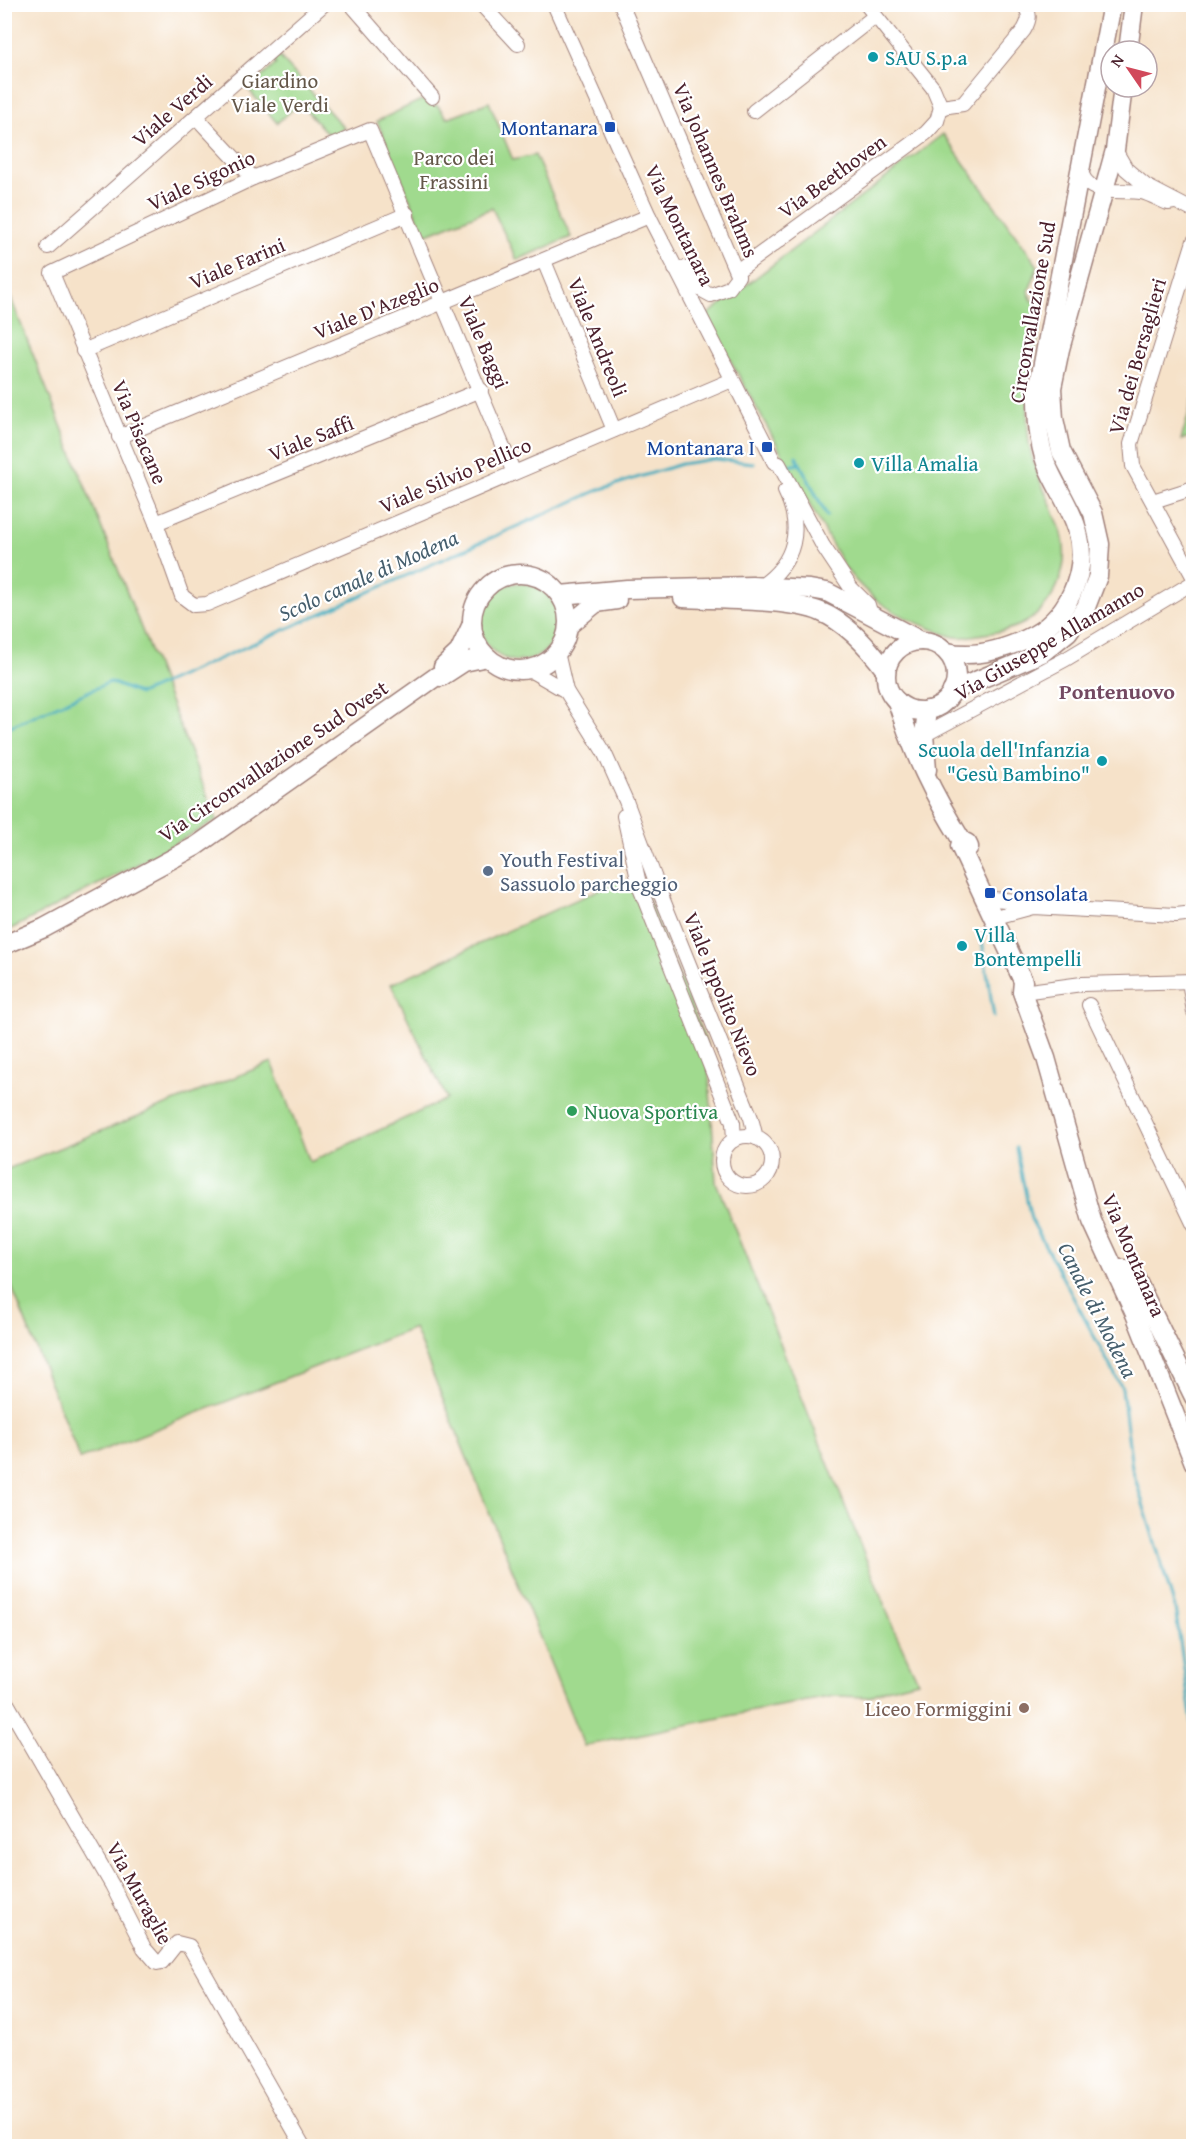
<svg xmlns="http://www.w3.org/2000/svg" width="1198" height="2151" font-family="'Gentium Book Plus',serif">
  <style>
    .green { fill: #a0da8e; stroke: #757c5c; stroke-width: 1.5 }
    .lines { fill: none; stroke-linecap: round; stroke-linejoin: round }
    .stream { stroke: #3eabbd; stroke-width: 3 }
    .minor-casing { stroke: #a0807a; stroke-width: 16 }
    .secondary-casing { stroke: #a0807a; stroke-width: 21 }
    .minor { stroke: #fff; stroke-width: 14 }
    .secondary { stroke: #fff; stroke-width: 18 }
    .culture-dot { fill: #0f9aa8; stroke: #fff; stroke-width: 2 }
    .transit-dot { fill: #1a4fb4; stroke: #fff; stroke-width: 2 }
    .service-dot { fill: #5c6f8a; stroke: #fff; stroke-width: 2 }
    .leisure-dot { fill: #2e9e5b; stroke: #fff; stroke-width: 2 }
    .education-dot { fill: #8d6e63; stroke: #fff; stroke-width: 2 }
    .labels { text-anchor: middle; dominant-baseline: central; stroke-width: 4.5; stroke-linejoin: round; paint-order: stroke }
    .culture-label { font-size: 21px; fill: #0d838f; stroke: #fff; text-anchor: start }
    .park-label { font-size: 21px; fill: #645749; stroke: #fff }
    .street-label { font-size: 21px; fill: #4a1f2b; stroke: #fff }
    .transit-label { font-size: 21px; fill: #164399; stroke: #fff; text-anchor: end }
    .service-label { font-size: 21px; fill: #4e5e75; stroke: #fff; text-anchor: start }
    .leisure-label { font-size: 21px; fill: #27864d; stroke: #fff; text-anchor: start }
    .education-label { font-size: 21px; fill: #785e54; stroke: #fff; text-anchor: end }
    .water-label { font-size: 22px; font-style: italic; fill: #455e6d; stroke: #fff }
    .neighbourhood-label { font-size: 22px; font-weight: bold; fill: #744a62; stroke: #fff }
  </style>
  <rect width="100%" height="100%" fill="#fff"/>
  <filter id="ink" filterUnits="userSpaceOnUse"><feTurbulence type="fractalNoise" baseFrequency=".0167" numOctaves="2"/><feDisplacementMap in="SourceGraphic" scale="12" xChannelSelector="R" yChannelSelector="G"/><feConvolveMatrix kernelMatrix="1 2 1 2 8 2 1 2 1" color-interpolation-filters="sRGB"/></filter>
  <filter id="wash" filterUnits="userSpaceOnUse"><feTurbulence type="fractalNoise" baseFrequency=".008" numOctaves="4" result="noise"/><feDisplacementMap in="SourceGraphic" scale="24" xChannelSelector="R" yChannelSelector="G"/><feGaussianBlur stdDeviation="1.35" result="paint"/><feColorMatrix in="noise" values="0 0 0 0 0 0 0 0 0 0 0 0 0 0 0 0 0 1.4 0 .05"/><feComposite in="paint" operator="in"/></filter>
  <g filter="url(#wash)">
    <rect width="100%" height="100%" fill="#f6e2c9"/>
    <g class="green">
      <path d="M278,55L344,128L332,139L300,103L277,123L248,89L276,64L273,60Z"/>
      <path d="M421,100L438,106L447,118L489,102L513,160L535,155L571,237L517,260L492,208L425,235L377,121Z"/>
      <path d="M943,134L1038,266L1029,291L1031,300L1044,307C1036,352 1023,398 1029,443C1034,474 1050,499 1060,528C1072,562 1058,601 1028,621C1012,631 990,633 971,636C956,640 947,635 932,629C894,614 871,601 845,568L706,316Z"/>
      <path d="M4,281L217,820L138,864L5,932Z"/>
      <path d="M1193,399V436L1181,440Z"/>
      <circle cx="519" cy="622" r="39"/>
      <path d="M622,879L646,893L707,1045L716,1182L896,1634L918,1681L886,1689L869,1697L835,1696L768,1708L584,1746L414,1328L80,1459L5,1270V1170L272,1062L310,1162L447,1099L391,984Z"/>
    </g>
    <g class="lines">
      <g class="stream">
        <path d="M796,456L827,516"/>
        <path d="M786,466L800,464"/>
        <path d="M4,729L110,682L140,694L601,489L681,464L714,459L754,463"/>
        <path d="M981,934L994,1017"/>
        <path d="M1016,1148L1031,1219L1122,1388L1132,1468L1175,1608L1194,1736"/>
      </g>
    </g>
  </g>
  <g filter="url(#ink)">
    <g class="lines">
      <defs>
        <g id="minor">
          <path d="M351,4L432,97"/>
          <path d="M481,4L518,44"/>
          <path d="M554,4L649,216L767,447L774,462L779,464L823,546L851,588L868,605L871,615"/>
          <path d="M621,4L738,276L729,288L711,295L700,289L687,268L675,269"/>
          <path d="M866,4L933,88L941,107"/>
          <path d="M941,107L963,104L1024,30C1030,19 1031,14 1023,4"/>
          <path d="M754,111L875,16"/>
          <path d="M196,117L253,178"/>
          <path d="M1115,150L1126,169L1146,186L1194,211"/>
          <path d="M1080,168C1086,199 1119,189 1141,192C1150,194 1160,200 1168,203L1174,202"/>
          <path d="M1194,241L1131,444L1133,466L1194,578"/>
          <path d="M48,247L324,4"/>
          <path d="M544,261L614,430"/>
          <path d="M737,271L926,133L937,121L941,107"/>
          <path d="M83,351L407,214"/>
          <path d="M119,437L649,216"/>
          <path d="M514,473L370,130L253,178L52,273L156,523L182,596L194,605L207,604C382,529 557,454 732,380"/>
          <path d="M1153,501L1194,488"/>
          <path d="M156,523L481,390"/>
          <path d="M761,586C796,562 803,528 785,491"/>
          <path d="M557,652L566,691L604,752L626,801L661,895L751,1118L756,1138"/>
          <path d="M528,669L566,691"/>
          <path d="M924,735L1066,659L1194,582"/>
          <path d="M624,816L640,888L733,1123L734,1140"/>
          <path d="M993,899L1029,902L1033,907"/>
          <path d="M992,918L1033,907L1176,915L1194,913"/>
          <path d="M1189,981L1194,1012"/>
          <path d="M1022,992L1082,984L1194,981"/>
          <path d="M1089,1005L1194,1225"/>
          <circle cx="747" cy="1161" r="25"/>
          <path d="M4,1698L112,1885L144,1948L157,1963L162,1962L177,1943L189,1946L303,2146"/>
        </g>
        <g id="secondary">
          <path d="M1128,51L1134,4"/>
          <circle cx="520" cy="622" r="48"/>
          <path d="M560,595L627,589L752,586L810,589L827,592L921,641"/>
          <path d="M683,598C719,600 791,599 821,612C847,623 870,649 886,671"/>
          <path d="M568,626L596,603L617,600"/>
          <circle cx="921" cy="676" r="35"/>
          <path d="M947,652C973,658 1002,650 1026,639C1067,621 1090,572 1077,529C1070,505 1055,486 1046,463C1038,441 1037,418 1037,395L1112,4"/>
          <path d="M443,667L459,652L472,624"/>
          <path d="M952,691L1042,653L1068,632L1086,607L1098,576L1100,544L1093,513L1061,451L1054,419L1052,388L1060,349L1115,150L1123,87"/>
          <path d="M897,701C913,754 933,794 962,841L967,843L969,847"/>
          <path d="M927,770L924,735L927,710"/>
          <path d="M962,841L960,846L1023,981L1022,992L1046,1058L1092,1221L1135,1314L1194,1463"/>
          <path d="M4,945L44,928L196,846L437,676L441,677L464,662L487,657"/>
          <path d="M1116,1269H1125L1136,1279L1194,1397"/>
        </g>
      </defs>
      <use href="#minor" class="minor-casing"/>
      <use href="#secondary" class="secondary-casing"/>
      <use href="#minor" class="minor"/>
      <use href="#secondary" class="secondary"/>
    </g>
  </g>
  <g class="culture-dot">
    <circle cx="873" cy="57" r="6"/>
    <circle cx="859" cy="463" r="6"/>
    <circle cx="1102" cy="761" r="6"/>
    <circle cx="962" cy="946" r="6"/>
  </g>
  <g class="transit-dot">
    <rect x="604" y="121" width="12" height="12" rx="3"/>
    <rect x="761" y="441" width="12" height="12" rx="3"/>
    <rect x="984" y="887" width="12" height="12" rx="3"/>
  </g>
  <circle class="service-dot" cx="488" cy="871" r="6"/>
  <circle class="leisure-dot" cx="572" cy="1111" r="6"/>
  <circle class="education-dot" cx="1024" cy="1708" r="6"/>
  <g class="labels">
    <g class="culture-label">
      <text x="885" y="57">SAU S.p.a</text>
      <text x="871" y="463">Villa Amalia</text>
      <text x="1090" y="749" text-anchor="end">Scuola dell'Infanzia<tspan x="1090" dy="24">"Gesù Bambino"</tspan></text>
      <text x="974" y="934">Villa<tspan x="974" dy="24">Bontempelli</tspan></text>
    </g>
    <g class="park-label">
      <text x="280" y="80">Giardino<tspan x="280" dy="24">Viale Verdi</tspan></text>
      <text x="454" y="157">Parco dei<tspan x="454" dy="24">Frassini</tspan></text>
    </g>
    <g class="street-label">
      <text transform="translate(172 110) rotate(-41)">Viale Verdi</text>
      <text transform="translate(716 170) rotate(67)">Via Johannes Brahms</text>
      <text transform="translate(832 176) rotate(-36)">Via Beethoven</text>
      <text transform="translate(201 180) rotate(-25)">Viale Sigonio</text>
      <text transform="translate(680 225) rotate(64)">Via Montanara</text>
      <text transform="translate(237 263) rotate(-23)">Viale Farini</text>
      <text transform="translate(376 308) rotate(-22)">Viale D'Azeglio</text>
      <text transform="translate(1032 312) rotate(-80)">Circonvallazione Sud</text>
      <text transform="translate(598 337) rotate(68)">Viale Andreoli</text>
      <text transform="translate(484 342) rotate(67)">Viale Baggi</text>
      <text transform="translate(1137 356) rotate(-74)">Via dei Bersaglieri</text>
      <text transform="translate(140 432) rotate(67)">Via Pisacane</text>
      <text transform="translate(311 438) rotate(-22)">Viale Saffi</text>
      <text transform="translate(455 475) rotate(-23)">Viale Silvio Pellico</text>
      <text transform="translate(1049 641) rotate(-30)">Via Giuseppe Allamanno</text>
      <text transform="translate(273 761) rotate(-34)">Via Circonvallazione Sud Ovest</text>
      <text transform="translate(723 994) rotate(68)">Viale Ippolito Nievo</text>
      <text transform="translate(1134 1255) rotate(67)">Via Montanara</text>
      <text transform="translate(140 1893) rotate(61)">Via Muraglie</text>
    </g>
    <g class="transit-label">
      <text x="598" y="127">Montanara</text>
      <text x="755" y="447">Montanara I</text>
      <text x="1002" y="893" text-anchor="start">Consolata</text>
    </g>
    <g class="service-label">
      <text x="500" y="859">Youth Festival<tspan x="500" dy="24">Sassuolo parcheggio</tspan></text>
    </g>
    <g class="leisure-label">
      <text x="584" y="1111">Nuova Sportiva</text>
    </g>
    <g class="education-label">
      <text x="1012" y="1708">Liceo Formiggini</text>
    </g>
    <g class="water-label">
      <text transform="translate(368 575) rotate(-24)">Scolo canale di Modena</text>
      <text transform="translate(1098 1310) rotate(63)">Canale di Modena</text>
    </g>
    <g class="neighbourhood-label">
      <text x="1117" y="691">Pontenuovo</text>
    </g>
  </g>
  <rect width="1198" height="2151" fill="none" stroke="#fff" stroke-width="24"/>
  <g transform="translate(1129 69) rotate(305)"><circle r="28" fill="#ffffff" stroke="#b7a5aa" stroke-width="1.5"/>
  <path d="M0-4.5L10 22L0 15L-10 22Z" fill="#d1495b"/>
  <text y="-9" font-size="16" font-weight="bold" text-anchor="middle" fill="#4a1f2b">N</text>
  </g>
</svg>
